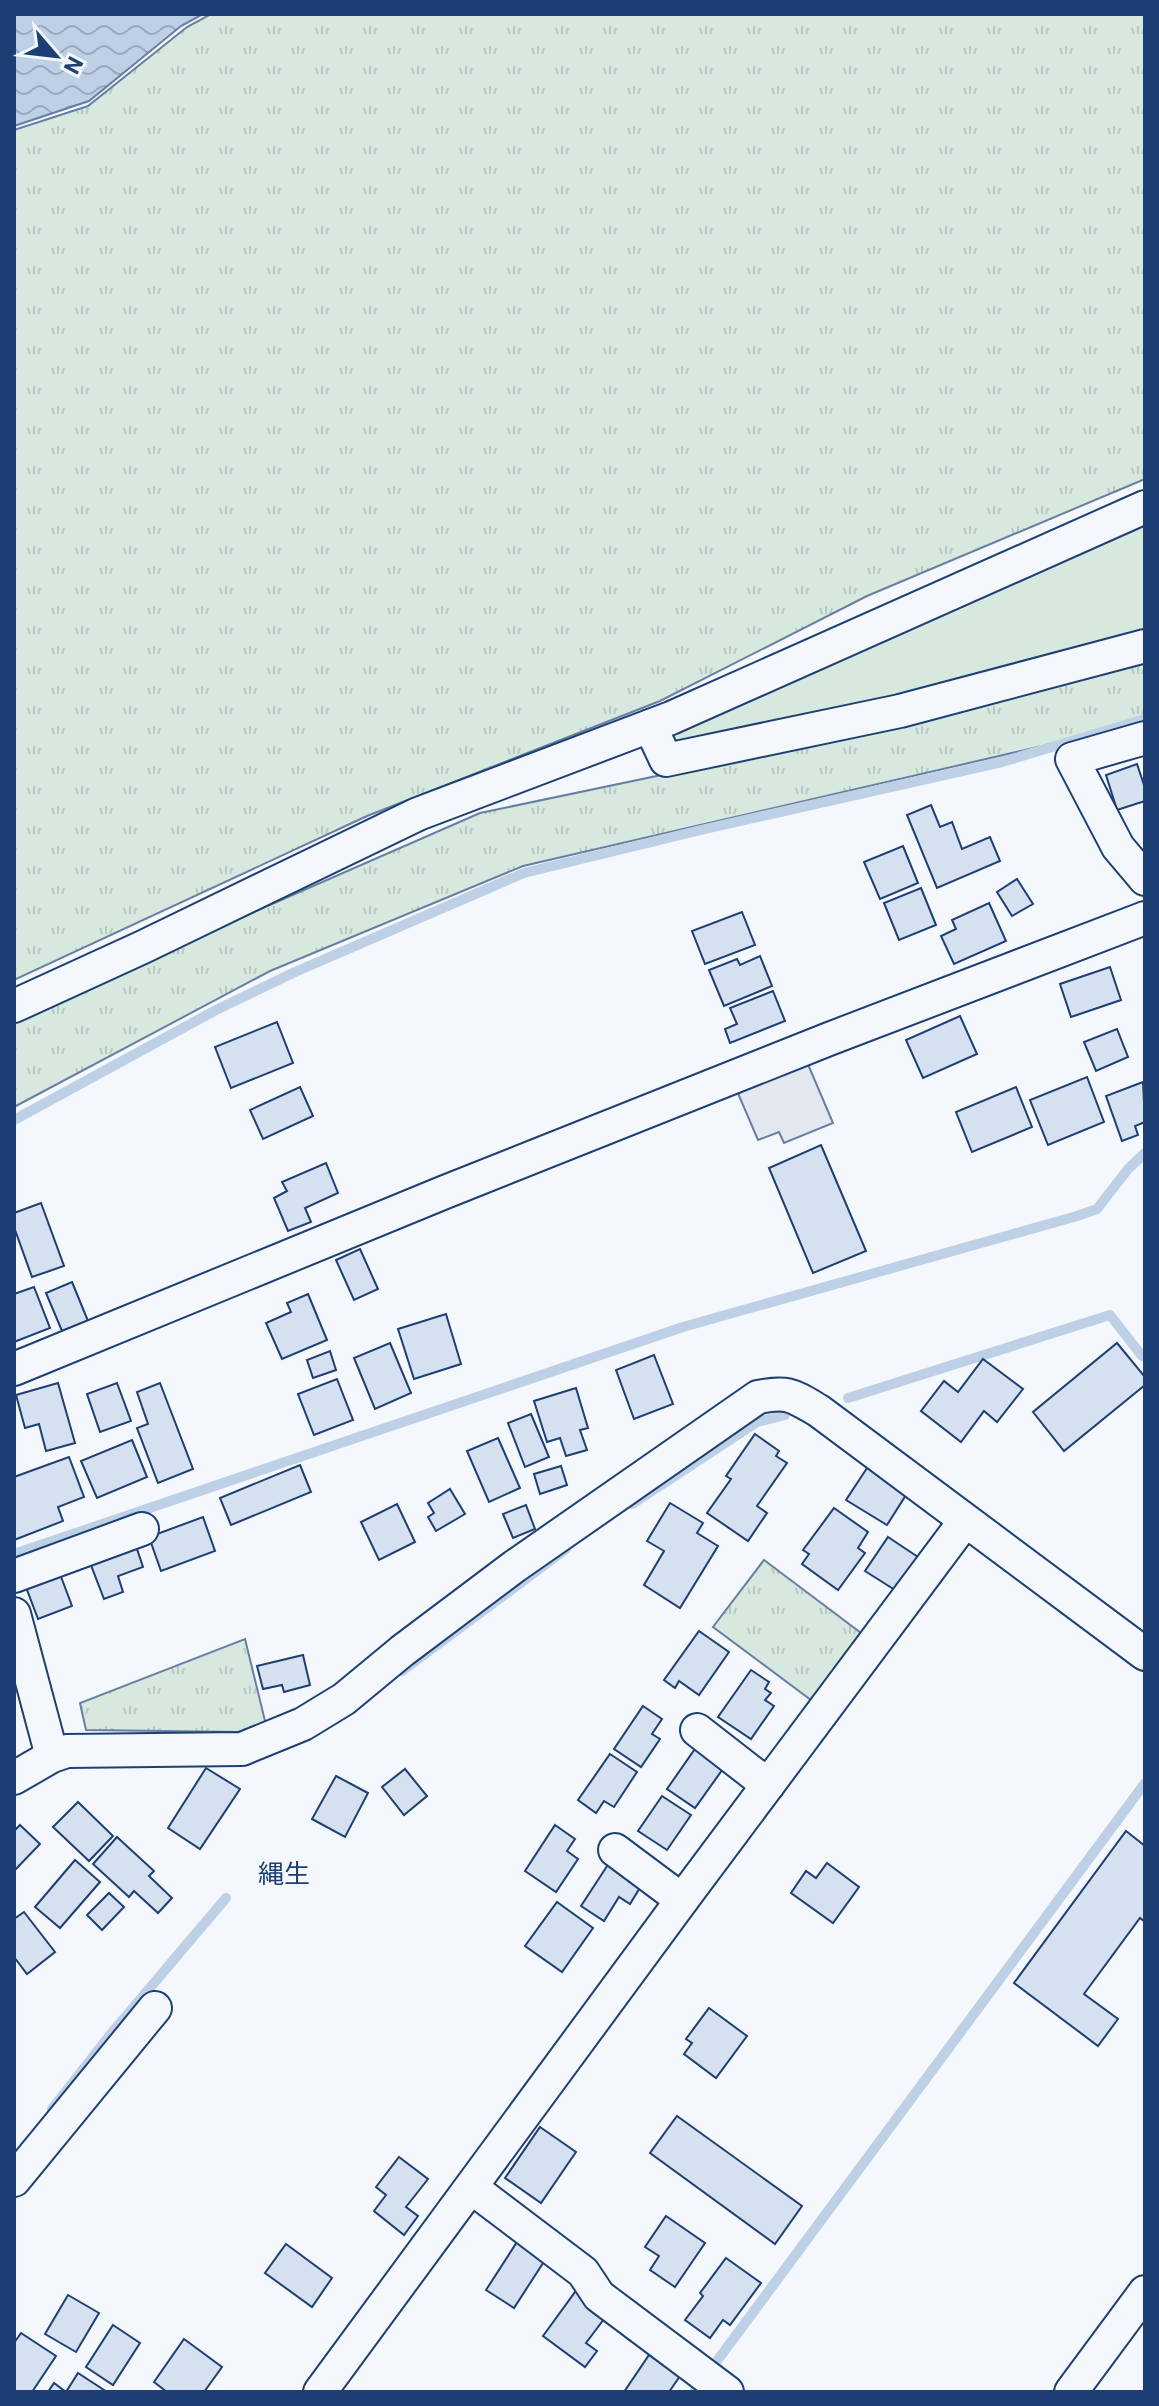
<svg xmlns="http://www.w3.org/2000/svg" width="1159" height="2406" font-family="Roboto,'Noto Sans JP',sans-serif">
  <style>
    .grass { fill: url(#grass-tufts); stroke: #687fa3; stroke-width: 2 }
    .green { fill: #d7e8df; stroke: #687fa3; stroke-width: 2 }
    .parking { fill: #e3e8f0; stroke: #687fa3; stroke-width: 2 }
    .water { fill: url(#water-waves); stroke: #687fa3; stroke-width: 2 }
    .lines { fill: none; stroke-linecap: round; stroke-linejoin: round }
    .stream { stroke: #bed0e5; stroke-width: 10 }
    .building { fill: #d5e0f0; stroke: #1d3f73; stroke-width: 2 }
    .street-casing { stroke: #1d3f73; stroke-width: 36 }
    .street { stroke: #f4f7fb; stroke-width: 32 }
    .labels { text-anchor: middle; dominant-baseline: central; stroke-width: 6; stroke-linejoin: round; paint-order: stroke }
    .quarter-label { font-size: 26px; fill: #1d3f73; stroke: #f4f7fb }
  </style>
  <defs>
    <pattern id="grass-tufts" width="24" height="20" patternUnits="userSpaceOnUse" patternTransform="scale(2)"><rect width="24" height="20" fill="#d7e8df"/><path d="M3 7l-1-3M5 7V3M7 7l1-3M15 17l-1-3M17 17v-4M19 17l1-3" fill="none" stroke="#b8c8c3"/></pattern>
    <pattern id="water-waves" width="16" height="10" patternUnits="userSpaceOnUse" patternTransform="scale(2)"><rect width="16" height="10" fill="#bed0e5"/><path d="M0 5q4-4 8 0t8 0" fill="none" stroke="#9aaabe"/></pattern>
  </defs>
  <rect width="100%" height="100%" fill="#f4f7fb"/>
  <g class="grass">
    <path d="M211,14H1145V479L867,596L660,701L367,816L14,980V130L88,106L187,27Z"/>
    <path d="M1145,659V716L1064,741L523,866L270,971L14,1107V1017L480,813L714,764Z"/>
    <path d="M764,1560L861,1633L811,1700L713,1627Z"/>
    <path d="M245,1639L266,1725L239,1732L86,1730L80,1703Z"/>
  </g>
  <path class="green" d="M1145,524V632L954,688L673,751L660,730L986,596Z"/>
  <path class="parking" d="M807,1062L833,1123L784,1143L779,1132L758,1140L737,1091Z"/>
  <path class="water" d="M14,14H203L181,26L89,101L14,126Z"/>
  <g class="lines">
    <g class="stream">
      <path d="M14,1120L216,1010L295,972L524,873L705,829L1002,762L1145,719"/>
      <path d="M848,1398L1110,1315L1142,1356L1145,1354"/>
      <path d="M632,1504L757,1422L785,1415"/>
      <path d="M14,1554L683,1327L1077,1216L1097,1209L1128,1169L1145,1153"/>
      <path d="M402,1671L566,1549"/>
      <path d="M52,2109L110,2035L226,1898"/>
      <path d="M694,2392L1145,1783"/>
    </g>
  </g>
  <g class="building">
    <path d="M1137,764L1145,788V801L1117,810L1106,775Z"/>
    <path d="M931,805L940,827L952,822L962,849L990,837L1000,861L937,888L907,815Z"/>
    <path d="M903,846L918,883L880,899L864,862Z"/>
    <path d="M1017,879L1033,904L1012,916L997,892Z"/>
    <path d="M921,888L936,925L899,940L884,903Z"/>
    <path d="M989,903L1006,941L954,964L941,936L956,929L952,920Z"/>
    <path d="M742,912L755,945L705,964L692,931Z"/>
    <path d="M760,956L772,986L724,1006L709,970L737,959L740,965Z"/>
    <path d="M1110,967L1121,1000L1071,1017L1060,984Z"/>
    <path d="M773,991L785,1021L730,1043L725,1029L737,1024L730,1008Z"/>
    <path d="M960,1016L977,1054L923,1078L906,1040Z"/>
    <path d="M277,1022L293,1063L231,1088L215,1047Z"/>
    <path d="M1117,1029L1128,1057L1096,1071L1084,1042Z"/>
    <path d="M1087,1077L1104,1122L1048,1145L1030,1100Z"/>
    <path d="M1143,1082L1145,1122L1135,1126L1138,1135L1122,1141L1106,1096Z"/>
    <path d="M300,1087L313,1116L263,1139L250,1110Z"/>
    <path d="M1016,1087L1032,1127L972,1152L956,1112Z"/>
    <path d="M821,1145L866,1251L813,1273L769,1168Z"/>
    <path d="M326,1163L338,1193L305,1208L311,1222L288,1231L274,1198L287,1191L282,1182Z"/>
    <path d="M41,1203L64,1266L32,1277L14,1227V1213Z"/>
    <path d="M360,1249L378,1289L354,1300L336,1260Z"/>
    <path d="M72,1282L88,1321L62,1331L46,1293Z"/>
    <path d="M34,1287L50,1328L14,1342V1294Z"/>
    <path d="M308,1294L327,1340L282,1359L266,1323L291,1312L287,1303Z"/>
    <path d="M446,1314L461,1364L414,1379L398,1329Z"/>
    <path d="M390,1343L411,1393L375,1409L354,1358Z"/>
    <path d="M1117,1343L1145,1377V1385L1064,1451L1033,1412Z"/>
    <path d="M330,1351L336,1370L313,1378L307,1360Z"/>
    <path d="M654,1355L673,1404L634,1419L616,1370Z"/>
    <path d="M983,1359L1023,1389L997,1422L984,1411L961,1442L921,1411L944,1381L958,1392Z"/>
    <path d="M337,1379L353,1420L314,1435L298,1394Z"/>
    <path d="M58,1383L75,1443L46,1451L39,1424L25,1428L16,1395Z"/>
    <path d="M117,1383L131,1421L100,1432L87,1394Z"/>
    <path d="M160,1383L193,1469L158,1483L137,1428L148,1424L137,1392Z"/>
    <path d="M576,1388L588,1428L580,1430L587,1450L566,1456L560,1438L547,1442L534,1401Z"/>
    <path d="M531,1414L549,1457L525,1467L508,1423Z"/>
    <path d="M755,1434L779,1451L776,1456L787,1463L757,1506L767,1513L748,1541L707,1513L731,1479L726,1476Z"/>
    <path d="M498,1438L520,1488L489,1502L467,1451Z"/>
    <path d="M132,1440L147,1477L97,1498L81,1461Z"/>
    <path d="M69,1457L84,1497L58,1507L63,1521L14,1540V1477Z"/>
    <path d="M871,1462L911,1487L887,1525L846,1500Z"/>
    <path d="M300,1465L311,1492L231,1525L220,1498Z"/>
    <path d="M561,1466L567,1485L540,1494L534,1474Z"/>
    <path d="M450,1489L465,1514L436,1531L428,1517L434,1513L428,1503Z"/>
    <path d="M670,1503L703,1523L697,1533L718,1546L680,1608L644,1585L664,1551L647,1541Z"/>
    <path d="M397,1504L415,1542L379,1560L361,1522Z"/>
    <path d="M526,1505L535,1529L513,1538L503,1514Z"/>
    <path d="M834,1508L868,1532L858,1548L865,1553L838,1590L802,1564L809,1554L803,1550Z"/>
    <path d="M203,1517L215,1551L161,1571L149,1537Z"/>
    <path d="M888,1537L918,1557L895,1590L865,1571Z"/>
    <path d="M135,1543L143,1567L118,1576L123,1592L104,1599L89,1560Z"/>
    <path d="M60,1574L72,1606L38,1619L26,1587Z"/>
    <path d="M699,1631L729,1652L699,1695L679,1681L675,1688L664,1680Z"/>
    <path d="M303,1655L310,1685L284,1692L282,1685L263,1689L257,1666Z"/>
    <path d="M751,1670L769,1682L765,1689L771,1693L765,1700L774,1706L751,1739L718,1717Z"/>
    <path d="M643,1706L662,1719L652,1734L660,1739L641,1767L614,1749Z"/>
    <path d="M697,1746L725,1766L695,1808L667,1789Z"/>
    <path d="M610,1754L637,1772L614,1807L604,1801L596,1813L578,1800Z"/>
    <path d="M206,1768L240,1789L200,1849L168,1828Z"/>
    <path d="M405,1769L427,1796L404,1815L382,1787Z"/>
    <path d="M336,1776L368,1793L345,1837L312,1819Z"/>
    <path d="M662,1796L691,1815L667,1850L638,1831Z"/>
    <path d="M78,1802L113,1836L89,1861L53,1827Z"/>
    <path d="M20,1825L40,1844L14,1871V1831Z"/>
    <path d="M555,1825L575,1839L567,1851L578,1859L556,1892L525,1871Z"/>
    <path d="M1126,1831L1145,1846V1922L1140,1918L1084,1994L1118,2019L1098,2046L1014,1983Z"/>
    <path d="M117,1837L154,1871L149,1876L172,1898L158,1913L134,1891L129,1897L93,1864Z"/>
    <path d="M75,1860L100,1882L60,1928L35,1907Z"/>
    <path d="M611,1860L644,1881L630,1904L619,1897L604,1921L581,1906Z"/>
    <path d="M827,1863L859,1887L833,1923L791,1893L806,1871L816,1878Z"/>
    <path d="M109,1893L124,1907L102,1930L87,1915Z"/>
    <path d="M557,1902L593,1928L562,1972L525,1946Z"/>
    <path d="M24,1912L55,1952L27,1974L14,1957V1919Z"/>
    <path d="M709,2008L747,2036L716,2078L684,2054L692,2043L686,2039Z"/>
    <path d="M677,2116L802,2206L775,2244L650,2153Z"/>
    <path d="M540,2127L576,2152L541,2203L505,2178Z"/>
    <path d="M399,2157L428,2179L406,2207L418,2216L404,2235L374,2211L386,2195L376,2187Z"/>
    <path d="M666,2216L705,2243L675,2287L650,2270L659,2256L645,2247Z"/>
    <path d="M517,2242L545,2260L514,2308L486,2290Z"/>
    <path d="M286,2244L332,2278L312,2307L265,2273Z"/>
    <path d="M726,2258L761,2283L730,2325L723,2320L710,2338L685,2320L703,2296L700,2293Z"/>
    <path d="M578,2288L610,2311L586,2343L597,2351L585,2367L543,2336Z"/>
    <path d="M68,2295L99,2313L76,2352L45,2334Z"/>
    <path d="M113,2325L140,2343L113,2385L86,2367Z"/>
    <path d="M21,2333L56,2356L32,2392L14,2391V2343Z"/>
    <path d="M184,2339L222,2367L204,2392H167L154,2382Z"/>
    <path d="M649,2355L680,2376L669,2392H624Z"/>
    <path d="M78,2373L107,2392H48L54,2383L66,2392Z"/>
  </g>
  <g class="lines">
    <defs>
      <g id="street">
        <path d="M650,726L666,760L900,711L1145,646"/>
        <path d="M1145,738L1072,759L1118,847L1145,879"/>
        <path d="M14,1006L143,947L418,814L671,718L1145,507"/>
        <path d="M14,1369L445,1192L829,1039L1145,918"/>
        <path d="M14,1576L142,1529"/>
        <path d="M14,1614L52,1756"/>
        <path d="M697,1730L768,1785"/>
        <path d="M14,1778L52,1756L67,1751L242,1749L303,1724L344,1699L402,1651L515,1566L758,1397C788,1391 792,1395 819,1411L1145,1654"/>
        <path d="M615,1850L682,1900"/>
        <path d="M14,2180L155,2008"/>
        <path d="M472,2188L583,2272L599,2296L727,2392"/>
        <path d="M320,2392L682,1900L965,1521"/>
        <path d="M1071,2392L1145,2292"/>
      </g>
    </defs>
    <use href="#street" class="street-casing"/>
    <use href="#street" class="street"/>
  </g>
  <g class="labels">
    <g class="quarter-label">
      <text x="284" y="1874">縄生</text>
    </g>
  </g>
  <rect width="1159" height="2406" fill="none" stroke="#1d3f73" stroke-width="32"/>
  <g transform="translate(56 56) rotate(118)" stroke="#f4f7fb" stroke-width="6" paint-order="stroke">
  <path d="M0-6L14 30L0 20L-14 30Z" fill="#1d3f73"/>
  <text y="-12" font-size="22" font-weight="bold" text-anchor="middle" fill="#1d3f73">N</text>
  </g>
</svg>
